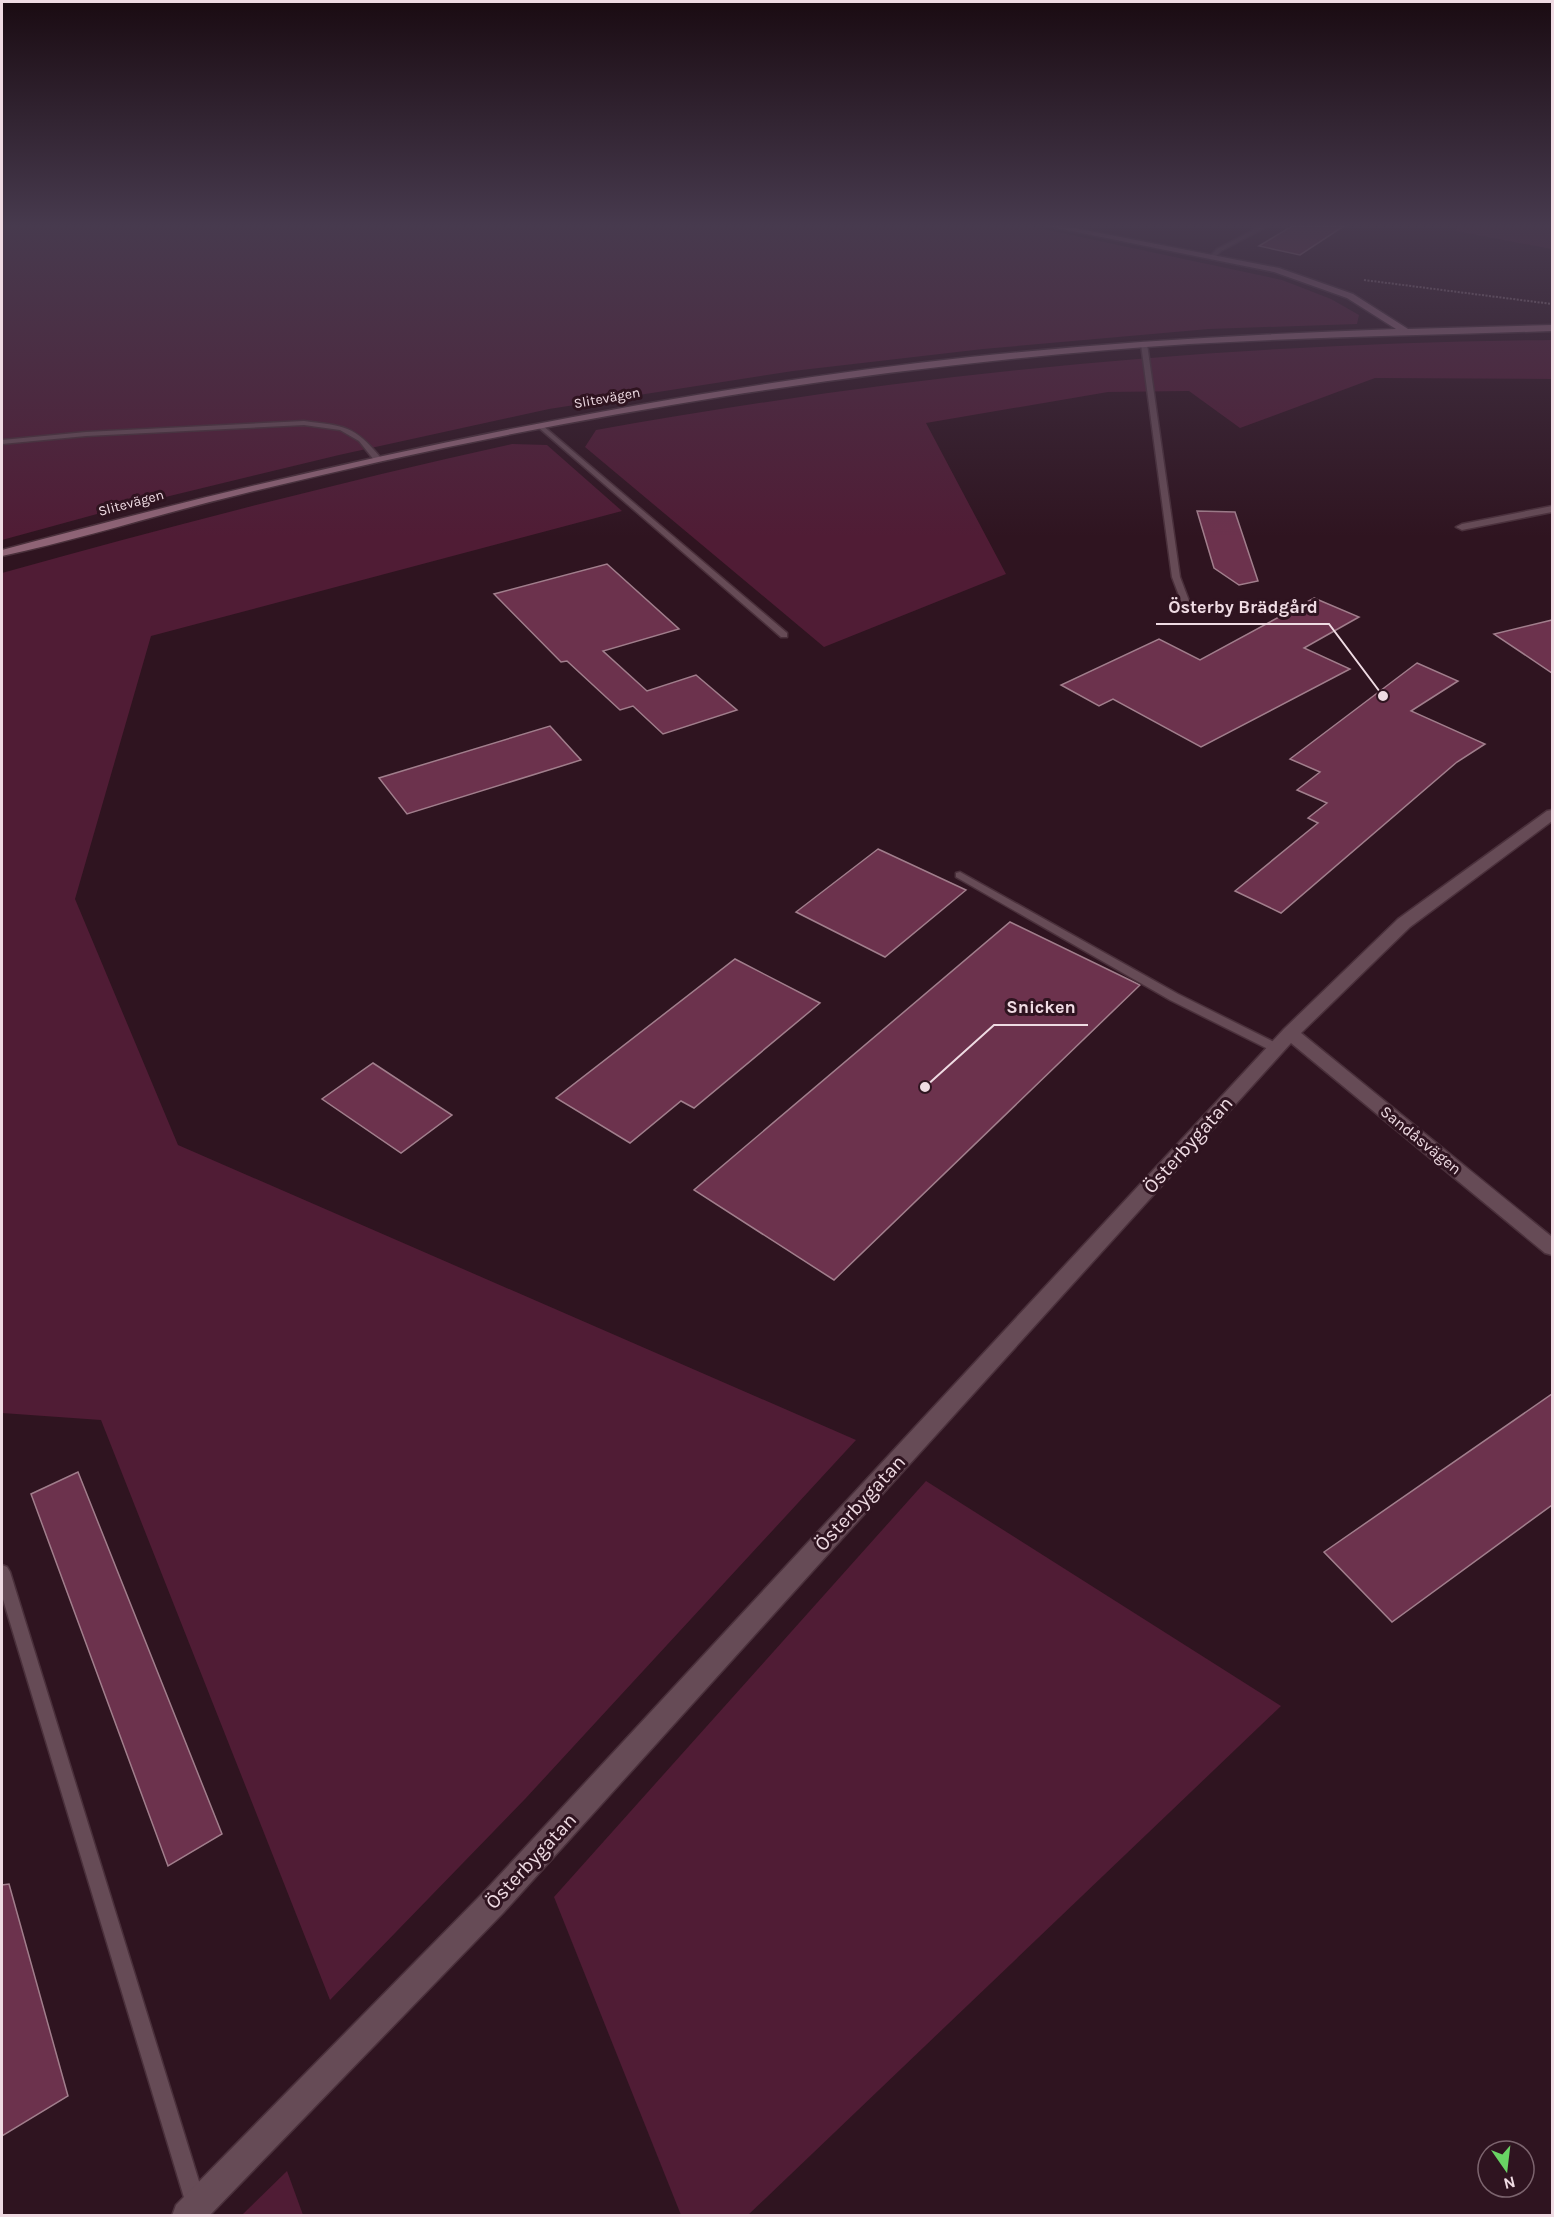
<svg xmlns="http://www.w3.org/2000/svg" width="1554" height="2217" font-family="Karla,sans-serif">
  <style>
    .green { fill: #501c35 }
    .building { fill: #6c324d; stroke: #a17e8c; stroke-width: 1.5 }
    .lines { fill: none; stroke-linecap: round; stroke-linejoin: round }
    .lane-casing { stroke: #4a303b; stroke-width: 3 }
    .street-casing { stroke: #4a303b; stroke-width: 3 }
    .secondary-casing { stroke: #4a303b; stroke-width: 3 }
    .path { stroke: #98808a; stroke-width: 2; stroke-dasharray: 2 1.5; stroke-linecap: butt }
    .lane { fill: #664b56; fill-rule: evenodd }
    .street { fill: #664b56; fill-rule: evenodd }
    .secondary { fill: #8f6476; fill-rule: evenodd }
    .labels { text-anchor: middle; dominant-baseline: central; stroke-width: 6; stroke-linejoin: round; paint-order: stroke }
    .far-street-label { font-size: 14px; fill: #efdbe3; stroke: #2f1420 }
    .street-label { font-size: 16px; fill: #efdbe3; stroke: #2f1420 }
    .near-street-label { font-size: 20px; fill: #efdbe3; stroke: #2f1420 }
    .leader { fill: none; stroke: #efdbe3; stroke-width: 2 }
    .callout-dot { fill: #efdbe3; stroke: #2f1420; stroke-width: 2 }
    .callout-label { font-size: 18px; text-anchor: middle; font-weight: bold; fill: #efdbe3; stroke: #2f1420; stroke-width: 6; stroke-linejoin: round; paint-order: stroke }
  </style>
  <rect width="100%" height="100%" fill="#2f1420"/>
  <g class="green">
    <path d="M2,226H1029L1282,280L1331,299L1359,315L1357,324L1209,329L983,349L793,371L549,409L339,455L108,511L2,540Z"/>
    <path d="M1458,226H1552V249L1456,231Z"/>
    <path d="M1552,340V379L1375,378L1240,428L1189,391L1108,392L926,423L1006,574L824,647L585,447L596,430C914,373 1229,343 1552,340Z"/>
    <path d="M512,444L547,445L622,511L151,636L75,899L178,1145L856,1440L525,1799L330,2000L101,1420L2,1413V573C171,526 340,482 512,444Z"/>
    <path d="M926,1481L1281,1706L748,2215H681L554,1897Z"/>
    <path d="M287,2171L303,2215H242Z"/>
  </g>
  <g class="building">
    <path d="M1292,226H1344L1300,255L1259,246Z"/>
    <path d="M1197,511L1235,512L1258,581L1239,585L1214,568Z"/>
    <path d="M607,564L679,629L603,651L647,691L696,675L737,710L663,734L633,706L620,710L567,661L561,662L494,594Z"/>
    <path d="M1314,598L1359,617L1304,648L1350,669L1201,747L1113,699L1099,706L1061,685L1159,639L1200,660Z"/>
    <path d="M1552,620V673L1494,634Z"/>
    <path d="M1417,663L1458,681L1411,711L1485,744L1457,762L1281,913L1235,891L1318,823L1308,818L1327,803L1297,790L1320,772L1290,759Z"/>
    <path d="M550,726L581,760L407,814L379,778Z"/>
    <path d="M878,849L966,890L885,957L796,912Z"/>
    <path d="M1010,922L1140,985L834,1280L694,1190Z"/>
    <path d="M735,959L820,1003L694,1108L681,1101L630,1143L556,1098Z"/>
    <path d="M373,1063L452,1115L401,1153L322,1099Z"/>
    <path d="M1552,1394V1505L1392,1622L1324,1552Z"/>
    <path d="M78,1472L222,1834L168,1866L31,1494Z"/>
    <path d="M9,1884L68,2096L2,2136V1885Z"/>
  </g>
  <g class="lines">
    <defs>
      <g id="lane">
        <path d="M1261,226H1268L1221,251L1214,258L1209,257L1217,249Z"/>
        <path d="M1144,342L1147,344L1180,577L1191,606L1187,608L1183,606L1172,577L1141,344Z"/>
        <path d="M304,421C344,426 354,425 381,458L374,460L359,441L340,430L304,425L86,436L2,444V440L86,432Z"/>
        <path d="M538,425H542L787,633V637H781L538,427Z"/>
        <path d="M960,872L1178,994L1280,1045L1282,1048L1280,1051H1272L1170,1000L956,877V873Z"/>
        <path d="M2,1565L7,1567L10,1572L206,2204L203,2211L196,2214L189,2211L186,2204L2,1596Z"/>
      </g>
      <g id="street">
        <path d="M1552,506V512L1462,530L1456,527L1462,524Z"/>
        <path d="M1552,810V821L1410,927L1301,1033L1552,1237V1255L1545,1253L1291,1043L503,1913L209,2216H172L176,2205L483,1893L1284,1029L1398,919L1547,811Z"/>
      </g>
      <path id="secondary" d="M1047,226H1064L1279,268L1353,294L1408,329L1552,325V331C1431,335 1310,337 1189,344C1034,354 880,372 726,396C562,422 399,455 238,495C159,514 81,539 2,556V550C320,464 642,393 970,357C1112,342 1254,334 1396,329L1347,298L1274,272Z"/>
    </defs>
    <use href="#lane" class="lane-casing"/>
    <use href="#street" class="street-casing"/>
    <use href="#secondary" class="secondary-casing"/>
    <path class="path" d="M1364,280L1552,304"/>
    <use href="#lane" class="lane"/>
    <use href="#street" class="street"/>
    <use href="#secondary" class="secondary"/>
  </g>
  <linearGradient id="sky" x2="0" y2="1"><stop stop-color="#1a0b12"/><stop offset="0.42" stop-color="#473a4e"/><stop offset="1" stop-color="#473a4e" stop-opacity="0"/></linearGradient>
  <rect width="1554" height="537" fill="url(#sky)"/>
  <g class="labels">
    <g class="far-street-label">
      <text transform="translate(607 398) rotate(-10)">Slitevägen</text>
      <text transform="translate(131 503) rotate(-15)">Slitevägen</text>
    </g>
    <g class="street-label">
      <text transform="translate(1421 1140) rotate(39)">Sandåsvägen</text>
    </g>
    <g class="near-street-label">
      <text transform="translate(1188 1145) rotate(-48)">Österbygatan</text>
      <text transform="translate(860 1503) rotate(-47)">Österbygatan</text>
      <text transform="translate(531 1861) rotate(-47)">Österbygatan</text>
    </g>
  </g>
  <path class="leader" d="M1383 696L1329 624H1156M925 1087L994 1025H1088"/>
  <g class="callout-dot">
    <circle cx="1383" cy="696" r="6"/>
    <circle cx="925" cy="1087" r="6"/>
  </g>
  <g class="callout-label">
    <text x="1243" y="613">Österby Brädgård</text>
    <text x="1041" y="1013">Snicken</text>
  </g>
  <rect width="1554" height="2217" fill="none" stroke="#efdbe3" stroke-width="6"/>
  <g transform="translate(1506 2169) rotate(166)"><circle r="28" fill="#2f1420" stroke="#7c646e" stroke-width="1.5"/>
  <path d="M0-4.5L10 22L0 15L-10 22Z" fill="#69d464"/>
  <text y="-9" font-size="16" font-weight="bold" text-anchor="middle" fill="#efdbe3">N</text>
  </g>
</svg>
